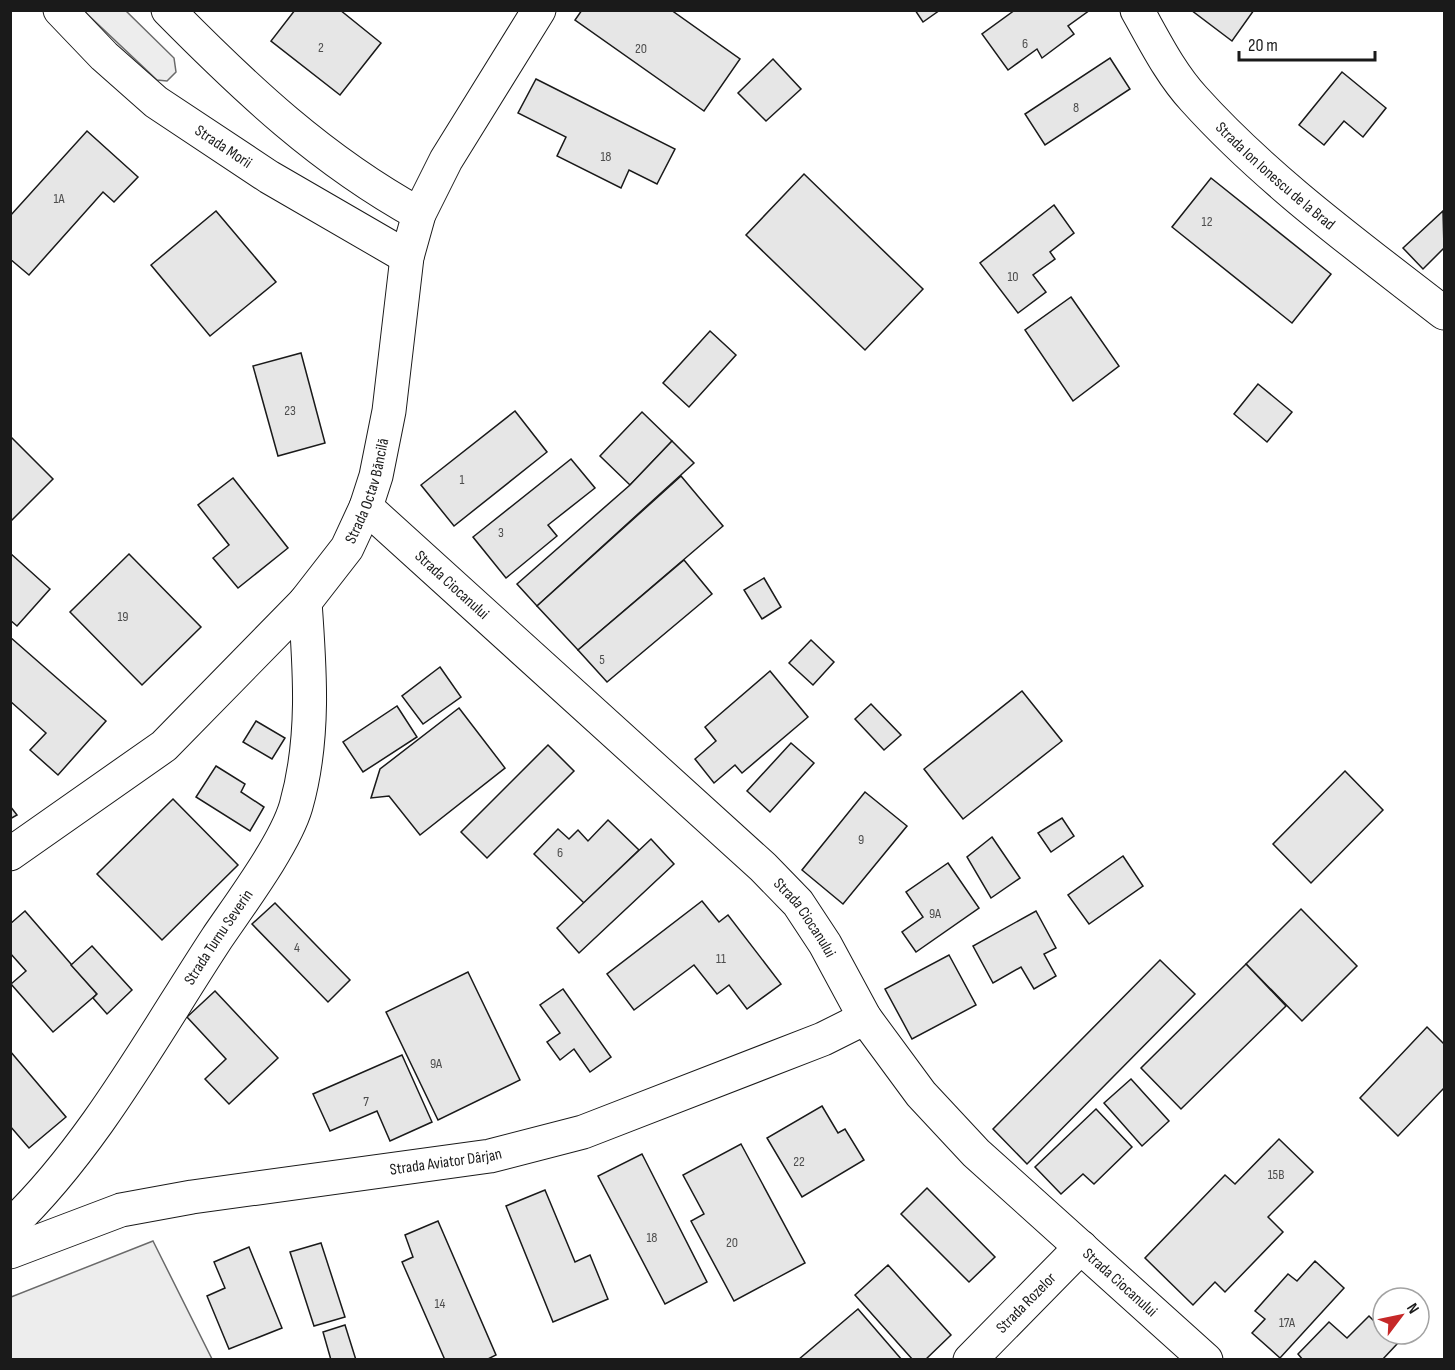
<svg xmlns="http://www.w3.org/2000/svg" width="1455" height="1370" font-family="'Sofia Sans Condensed',sans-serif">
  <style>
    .built { fill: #ededed; stroke: #6a6a6a; stroke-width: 1.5 }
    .building { fill: #e6e6e6; stroke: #1a1a1a; stroke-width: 1.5 }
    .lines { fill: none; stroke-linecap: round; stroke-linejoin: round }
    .minor-casing { stroke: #1a1a1a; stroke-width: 35 }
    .tertiary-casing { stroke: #1a1a1a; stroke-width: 35 }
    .minor { stroke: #fff; stroke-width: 33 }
    .tertiary { stroke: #fff; stroke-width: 33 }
    .labels { text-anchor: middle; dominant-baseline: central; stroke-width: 4.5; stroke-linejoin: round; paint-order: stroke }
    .number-label { font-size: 14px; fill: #4d4d4d }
    .street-label { font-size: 16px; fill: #1a1a1a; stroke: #fff }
  </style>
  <rect width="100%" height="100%" fill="#fff"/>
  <g class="built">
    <path d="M84,11H126L174,58L176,72L167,81L157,80Z"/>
    <path d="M153,1241L212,1359H11V1297Z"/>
  </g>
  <g class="building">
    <path d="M295,10H340L381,43L340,95L271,41Z"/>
    <path d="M582,10H671L740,59L704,111L575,20Z"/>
    <path d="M915,10H940L923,22Z"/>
    <path d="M1015,10H1090L1068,26L1074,34L1042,58L1037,49L1008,70L982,34Z"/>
    <path d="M1191,10H1254L1232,41Z"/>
    <path d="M1110,58L1130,89L1045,145L1025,114Z"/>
    <path d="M773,59L801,89L766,121L738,93Z"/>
    <path d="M1342,72L1386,108L1363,137L1344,121L1324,145L1299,125Z"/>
    <path d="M536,79L675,149L657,184L629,170L621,188L557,156L566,137L518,113Z"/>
    <path d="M87,131L138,177L114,202L103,192L29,275L10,259V216Z"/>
    <path d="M804,174L923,289L865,350L746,235Z"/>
    <path d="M1211,178L1331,274L1292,323L1172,227Z"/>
    <path d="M1054,205L1074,233L1050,252L1055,259L1033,275L1046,292L1018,313L980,263Z"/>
    <path d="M216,211L276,282L210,336L151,265Z"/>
    <path d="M1443,211L1444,248L1423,269L1403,248Z"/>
    <path d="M1071,297L1119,366L1073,401L1025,330Z"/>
    <path d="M710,331L736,355L689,407L663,383Z"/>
    <path d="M301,353L325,443L278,456L253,366Z"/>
    <path d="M1258,384L1292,412L1267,442L1234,414Z"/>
    <path d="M515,411L547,452L454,526L421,485Z"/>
    <path d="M642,412L672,441L630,485L600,456Z"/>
    <path d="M10,436L53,479L10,522Z"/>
    <path d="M672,441L694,463L537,606L517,584L630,485Z"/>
    <path d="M571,459L595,488L548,525L557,536L506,578L473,537Z"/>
    <path d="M681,476L723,526L578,650L537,606Z"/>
    <path d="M233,478L288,548L238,588L213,558L229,545L198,505Z"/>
    <path d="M10,553L50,589L17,626L10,620Z"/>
    <path d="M129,554L201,627L142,685L70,612Z"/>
    <path d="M684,560L712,594L607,682L578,650Z"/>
    <path d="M764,578L781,607L762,619L744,590Z"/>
    <path d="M10,637L106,721L58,775L30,750L46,733L10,701Z"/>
    <path d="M811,640L834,662L813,685L789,663Z"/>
    <path d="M440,667L461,697L423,724L402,696Z"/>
    <path d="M770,671L808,717L742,773L735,765L714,783L695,759L716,741L705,727Z"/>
    <path d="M1022,691L1062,741L963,819L924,769Z"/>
    <path d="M871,704L901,735L884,750L855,719Z"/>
    <path d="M397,706L417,737L363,772L343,742Z"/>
    <path d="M459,708L505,768L420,835L389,796L371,798L380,769Z"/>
    <path d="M256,721L285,738L272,759L243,742Z"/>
    <path d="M791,743L814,763L770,812L747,791Z"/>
    <path d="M548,745L574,771L487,858L461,832Z"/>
    <path d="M216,766L245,784L241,792L264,807L250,831L196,797Z"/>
    <path d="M1345,771L1383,810L1311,883L1273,844Z"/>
    <path d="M865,792L907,826L843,904L802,870Z"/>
    <path d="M173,799L238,865L162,940L97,874Z"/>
    <path d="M10,806L17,815L10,819Z"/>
    <path d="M1062,818L1074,836L1051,852L1038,833Z"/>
    <path d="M608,820L639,850L584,903L534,854L558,829L569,839L578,830L588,841Z"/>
    <path d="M992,837L1020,878L991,898L967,857Z"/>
    <path d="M651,839L674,864L579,953L557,928Z"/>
    <path d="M1123,856L1143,886L1089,924L1068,895Z"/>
    <path d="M948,863L979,908L916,952L902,932L923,917L906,892Z"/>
    <path d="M702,901L719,922L728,915L781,984L747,1009L729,985L717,994L694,965L634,1010L607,974Z"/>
    <path d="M275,903L350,980L328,1002L252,924Z"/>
    <path d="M1301,909L1357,966L1302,1021L1246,964Z"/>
    <path d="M25,911L97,994L53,1032L11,984L26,971L10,953V924Z"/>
    <path d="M1036,911L1056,948L1044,954L1056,976L1034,989L1021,967L993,983L973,946Z"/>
    <path d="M92,946L132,990L107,1014L93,998L97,994L71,965Z"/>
    <path d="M949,955L976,1005L912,1039L885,989Z"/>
    <path d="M1160,960L1195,994L1027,1164L993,1129Z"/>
    <path d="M1246,964L1286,1006L1181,1109L1141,1068Z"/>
    <path d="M468,972L520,1080L438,1120L386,1012Z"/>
    <path d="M563,989L611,1057L590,1072L574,1049L560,1060L547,1042L560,1033L540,1005Z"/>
    <path d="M215,991L278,1058L229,1104L205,1079L226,1059L187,1017Z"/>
    <path d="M1427,1027L1444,1044V1088L1398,1136L1360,1098Z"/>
    <path d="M10,1051L66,1117L29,1148L10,1126Z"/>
    <path d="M402,1055L432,1122L390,1141L377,1111L330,1131L313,1094Z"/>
    <path d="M1131,1079L1169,1121L1142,1146L1104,1103Z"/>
    <path d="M822,1106L838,1133L845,1129L864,1160L802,1197L767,1138Z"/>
    <path d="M1096,1109L1132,1147L1094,1184L1083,1174L1061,1194L1035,1167Z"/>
    <path d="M1279,1139L1313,1172L1268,1217L1283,1232L1225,1292L1215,1282L1193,1305L1145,1258L1225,1175L1235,1184Z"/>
    <path d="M741,1144L805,1263L734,1301L691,1221L704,1214L683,1175Z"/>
    <path d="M642,1154L707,1282L665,1304L598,1176Z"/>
    <path d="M927,1188L995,1257L969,1282L901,1214Z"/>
    <path d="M545,1190L575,1262L590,1255L608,1299L553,1322L506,1206Z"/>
    <path d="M438,1221L496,1355L486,1360H445L402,1262L413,1257L405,1235Z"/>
    <path d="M321,1243L345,1317L314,1326L290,1252Z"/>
    <path d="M249,1247L282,1328L229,1349L207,1296L225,1288L214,1262Z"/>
    <path d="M1315,1261L1344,1288L1280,1358L1252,1333L1265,1319L1255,1311L1288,1274L1297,1281Z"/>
    <path d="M888,1265L951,1335L925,1360H913L855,1295Z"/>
    <path d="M858,1309L902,1360H798Z"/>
    <path d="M1369,1316L1383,1330V1334H1387L1397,1344L1382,1360H1303L1298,1354L1329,1322L1347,1338Z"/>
    <path d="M345,1325L356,1360H331L323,1332Z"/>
  </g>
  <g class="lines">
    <defs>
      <g id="minor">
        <path id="s1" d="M366,507L763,867L798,903L825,944L865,1018L921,1094L976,1153L1206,1360"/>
        <path id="s2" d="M10,1226C93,1147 154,1034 217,938C240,904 285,844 296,806C315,739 310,670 305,602"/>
        <path id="s3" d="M10,1252L121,1210L192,1197L490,1156L583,1132L823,1039L865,1018"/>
        <path id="s4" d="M970,1360L1081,1247"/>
      </g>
      <g id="tertiary">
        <path id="s5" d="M60,10L104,56L156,102L269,177L407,257"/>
        <path d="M168,10C246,89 321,160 419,214"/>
        <path id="s6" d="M1137,10C1154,40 1170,73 1194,99C1267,180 1358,246 1444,313"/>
        <path id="s7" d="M10,854L164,746L305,602L347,548L366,507L376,476L389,411L407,257L419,214L446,160L539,10"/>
      </g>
    </defs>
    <use href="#minor" class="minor-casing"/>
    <use href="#tertiary" class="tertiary-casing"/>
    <use href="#minor" class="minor"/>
    <use href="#tertiary" class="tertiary"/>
  </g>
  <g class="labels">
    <g class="number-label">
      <text x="1025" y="43">6</text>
      <text x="321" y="47">2</text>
      <text x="641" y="48">20</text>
      <text x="1076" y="107">8</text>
      <text x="606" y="156">18</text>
      <text x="59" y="198">1A</text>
      <text x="1207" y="221">12</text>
      <text x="1013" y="276">10</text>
      <text x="290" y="410">23</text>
      <text x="462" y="479">1</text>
      <text x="501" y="532">3</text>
      <text x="123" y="616">19</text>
      <text x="602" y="659">5</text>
      <text x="861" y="839">9</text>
      <text x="560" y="852">6</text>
      <text x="935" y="913">9A</text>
      <text x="297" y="947">4</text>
      <text x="721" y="958">11</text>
      <text x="436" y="1063">9A</text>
      <text x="366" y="1101">7</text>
      <text x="799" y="1161">22</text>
      <text x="1276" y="1174">15B</text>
      <text x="652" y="1237">18</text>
      <text x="732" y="1242">20</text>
      <text x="440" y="1303">14</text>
      <text x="1287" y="1322">17A</text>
    </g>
    <g class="street-label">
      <text stroke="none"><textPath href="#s5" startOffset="214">Strada Morii</textPath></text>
      <text stroke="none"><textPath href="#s6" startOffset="218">Strada Ion Ionescu de la Brad</textPath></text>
      <text stroke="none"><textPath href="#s7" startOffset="519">Strada Octav Băncilă</textPath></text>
      <text stroke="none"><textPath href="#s1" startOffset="116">Strada Ciocanului</textPath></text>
      <text stroke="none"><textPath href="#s1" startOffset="602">Strada Ciocanului</textPath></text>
      <text stroke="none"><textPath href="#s2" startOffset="357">Strada Turnu Severin</textPath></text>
      <text stroke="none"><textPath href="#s3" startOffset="447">Strada Aviator Dârjan</textPath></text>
      <text stroke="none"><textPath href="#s1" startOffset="1088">Strada Ciocanului</textPath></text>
      <text stroke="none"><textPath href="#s4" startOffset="80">Strada Rozelor</textPath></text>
    </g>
  </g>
  <rect width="1455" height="1370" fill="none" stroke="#1a1a1a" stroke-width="24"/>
  <g transform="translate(1401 1316) rotate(58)"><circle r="28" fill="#ffffff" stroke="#a3a3a3" stroke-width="1.5"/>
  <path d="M0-4.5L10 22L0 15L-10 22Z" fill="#c62828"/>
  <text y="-9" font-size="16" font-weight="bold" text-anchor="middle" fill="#1a1a1a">N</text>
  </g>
  <path d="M1239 51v9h136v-9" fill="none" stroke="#1a1a1a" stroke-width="3"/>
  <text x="1248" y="51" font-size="18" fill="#1a1a1a" stroke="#ffffff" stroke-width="4.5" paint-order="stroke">20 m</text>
</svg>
